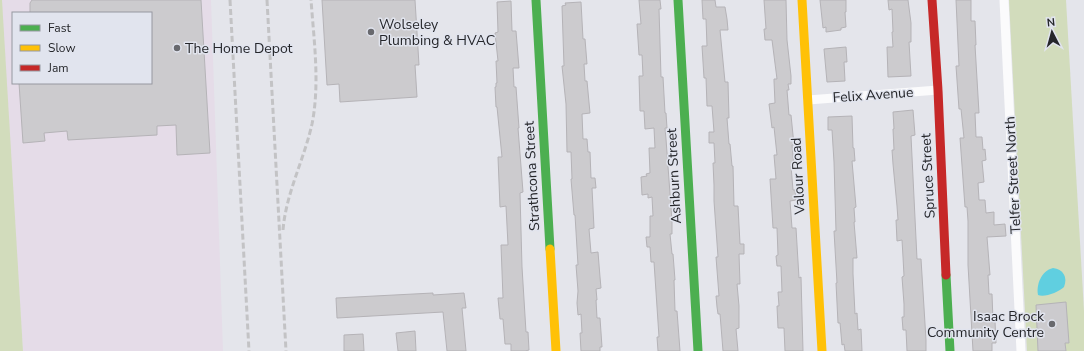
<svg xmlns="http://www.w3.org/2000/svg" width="1084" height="351" font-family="'Nunito Sans',sans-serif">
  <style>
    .commercial { fill: #e5dce8; fill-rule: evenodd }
    .green { fill: #d2dcbc }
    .water { fill: #60cfe0 }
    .building { fill: #cccbce; stroke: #b5b3b7 }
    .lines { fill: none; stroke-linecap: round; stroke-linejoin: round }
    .street { stroke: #fbfbfc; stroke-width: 9 }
    .fast { stroke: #4caf50; stroke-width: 9 }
    .slow { stroke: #ffc107; stroke-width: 9 }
    .jam { stroke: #c62828; stroke-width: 9 }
    .rail { stroke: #c3c3c5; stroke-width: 3; stroke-dasharray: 6 3; stroke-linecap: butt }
    .poi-dot { fill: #68696e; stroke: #e1e4ee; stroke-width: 1.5 }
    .labels { text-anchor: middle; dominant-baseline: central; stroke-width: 3; stroke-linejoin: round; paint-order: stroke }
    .poi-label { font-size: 14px; fill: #25262a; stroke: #e1e4ee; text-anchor: start }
    .street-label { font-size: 14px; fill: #25262a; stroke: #e1e4ee }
  </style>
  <rect width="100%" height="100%" fill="#e4e5eb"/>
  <path class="commercial" d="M1,0H211L223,351H23L0,5ZM13,13H151V83H13Z"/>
  <g class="green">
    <path d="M0,0H2L23,351H0Z"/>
    <path d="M1009,0H1066L1084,311V351H1027Z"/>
  </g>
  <path class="water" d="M1053,268C1063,269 1068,277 1064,287C1059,292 1044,298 1038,295C1036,285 1041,271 1053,268Z"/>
  <g class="building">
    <path d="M32,0H201L210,153L177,155L176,125L157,126V135L68,140L67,131L44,133L45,141L23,143L19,83H151V13H30V3Z"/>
    <path d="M322,0H415L419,65H415L417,97L340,102L339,84L327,85Z"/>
    <path d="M639,0H660L661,9H659L661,77H663L665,113H666L667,128H665L666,139L672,221V234H670L672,254H673L675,280H674L675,311H677L680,351H658L657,337H659L654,262H651L650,247H647L646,237H650V216H653L652,197L648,198V194L642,195L641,177L647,176L646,174L650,173L649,148H655L654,128L645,129L644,111H640L639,76H643L642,55H639L637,24H641Z"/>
    <path d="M702,0H715L716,7H725L727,19L728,30H720L725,82H728L729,118H727L729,144H730L732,166H733L734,206H738L740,244H744V254H739L740,284H737L739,306V328L736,329L738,351H723L720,314H718L717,307L716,296H719L716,257H718L714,201V185L713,163H715L714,143H709V132H714L712,106H707L706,78H704L702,46H707L706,19H703Z"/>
    <path d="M764,0H786L787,40L791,76V84H788L789,90H787L789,115H791L794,145H792L794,166H791L793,190H795L796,200L790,201L792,228H796L799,278L801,277L803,351H785L784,328H778L777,306H779L778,292H782L781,266H777L776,256L778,255L777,228H773L770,179H776L774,155H777L774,127L772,128L769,104L775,103L774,81V79H777L772,40H765L764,29H766Z"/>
    <path d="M820,0H846V12H845L846,27L841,28V30L826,32V27L823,28Z"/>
    <path d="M888,0H908L911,23V42H909L911,76L888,77L887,47H893L892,32H893L892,9L889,10Z"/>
    <path d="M956,0H971V21H975L976,45H975L979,113H975L976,137H982L983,150L985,149L986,160L982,161L984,182L978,183L979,200H985L986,213L994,212V225L1005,224L1006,236L987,237L990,275H988L989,294H992L993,321H995L996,343H992V351H973L968,265V221L967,207H965L960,138H964L961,109H959L956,66H959Z"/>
    <path d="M511,1L512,31H516L519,68H513L514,87H516L519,128H518L523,192L520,193L522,267L526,332H528L529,350L525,351H511V344H505L503,319H500L498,298H503L501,245H508L506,206L500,207L498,157H502L497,107H496L495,87H496V83H497L496,61H498L495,33L498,32L497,2Z"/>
    <path d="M581,2L583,39H585L587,64H584L585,81H587L590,113L582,114L583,139H587L588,152H590L591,178H595L596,188H592L594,228L589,229L591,253L598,252L600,277L601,288L596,289L597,300H596L597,318H600L602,347H600V351H581L580,333H582L581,314L578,315L577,303L578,291L576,265H578L575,215H574L571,179H572L571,152H567L566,104L562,66H564L562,6L566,5L565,3Z"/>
    <path d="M846,47L847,62H844L845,81L827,82L824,49Z"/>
    <path d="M913,110L915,135L911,136L917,259H921L926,340V351H907L906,330H903L902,317H904V304L902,277L904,276L903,257L902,240L897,241L896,220H898L897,206L893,164L892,150H894L893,129H894L893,112Z"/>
    <path d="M852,116L853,148H854L855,161H852L856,207L854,208L855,222H854L857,258H853V274L855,314L857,313L858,330L861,329L862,351H845L844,344L842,345L840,323H838L836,283H837L834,231H836L834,162L832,130H828V117Z"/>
    <path d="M433,293V295L464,293L466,308H462L466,351H447L443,312L337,318L336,298Z"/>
    <path d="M1066,302L1069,343H1065L1066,351H1038L1036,305Z"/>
    <path d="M415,331L416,351H398L396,333Z"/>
    <path d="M363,334L364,351H344V335Z"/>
  </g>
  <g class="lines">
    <g class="street">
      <path d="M1004,0L1021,351"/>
      <path d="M808,100L938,90"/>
    </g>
    <g class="fast">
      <path d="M536,0L550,249"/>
      <path d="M678,0L698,351"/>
      <path d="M946,275L950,351"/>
    </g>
    <g class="slow">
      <path d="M802,0L822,351"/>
      <path d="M550,249L556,351"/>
    </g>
    <path class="jam" d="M932,0L938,90L946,275"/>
    <g class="rail">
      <path d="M230,0L249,351"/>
      <path d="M267,0L286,351"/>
      <path d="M283,230C286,193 304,160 312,124C320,84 314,41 311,0"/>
    </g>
  </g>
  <g class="poi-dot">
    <circle cx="371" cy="32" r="4"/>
    <circle cx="177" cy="48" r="4"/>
    <circle cx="1052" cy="324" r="4"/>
  </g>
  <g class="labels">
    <g class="poi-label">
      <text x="379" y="24">Wolseley<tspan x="379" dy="16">Plumbing &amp; HVAC</tspan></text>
      <text x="185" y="48">The Home Depot</text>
      <text x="1044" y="316" text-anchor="end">Isaac Brock<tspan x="1044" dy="16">Community Centre</tspan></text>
    </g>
    <g class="street-label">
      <text transform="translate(873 95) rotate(-4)">Felix Avenue</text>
      <text transform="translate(1013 175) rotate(-93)">Telfer Street North</text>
      <text transform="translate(532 176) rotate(-93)">Strathcona Street</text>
      <text transform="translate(674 176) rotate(-93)">Ashburn Street</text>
      <text transform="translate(798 176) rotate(-93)">Valour Road</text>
      <text transform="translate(928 176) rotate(-93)">Spruce Street</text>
    </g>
  </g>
  <rect x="12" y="12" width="140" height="72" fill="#e1e4ee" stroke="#9698a0"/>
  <rect x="20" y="25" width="20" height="6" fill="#4caf50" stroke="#9698a0"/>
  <text x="48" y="32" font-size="12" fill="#25262a">Fast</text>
  <rect x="20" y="45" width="20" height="6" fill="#ffc107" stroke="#9698a0"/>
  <text x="48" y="52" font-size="12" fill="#25262a">Slow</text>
  <rect x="20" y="65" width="20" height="6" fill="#c62828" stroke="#9698a0"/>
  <text x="48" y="72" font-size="12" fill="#25262a">Jam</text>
  <g transform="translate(1052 32) rotate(354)" stroke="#e1e4ee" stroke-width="3" paint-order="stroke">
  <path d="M0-3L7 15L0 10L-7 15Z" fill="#25262a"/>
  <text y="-6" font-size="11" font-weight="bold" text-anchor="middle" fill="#25262a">N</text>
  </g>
</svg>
